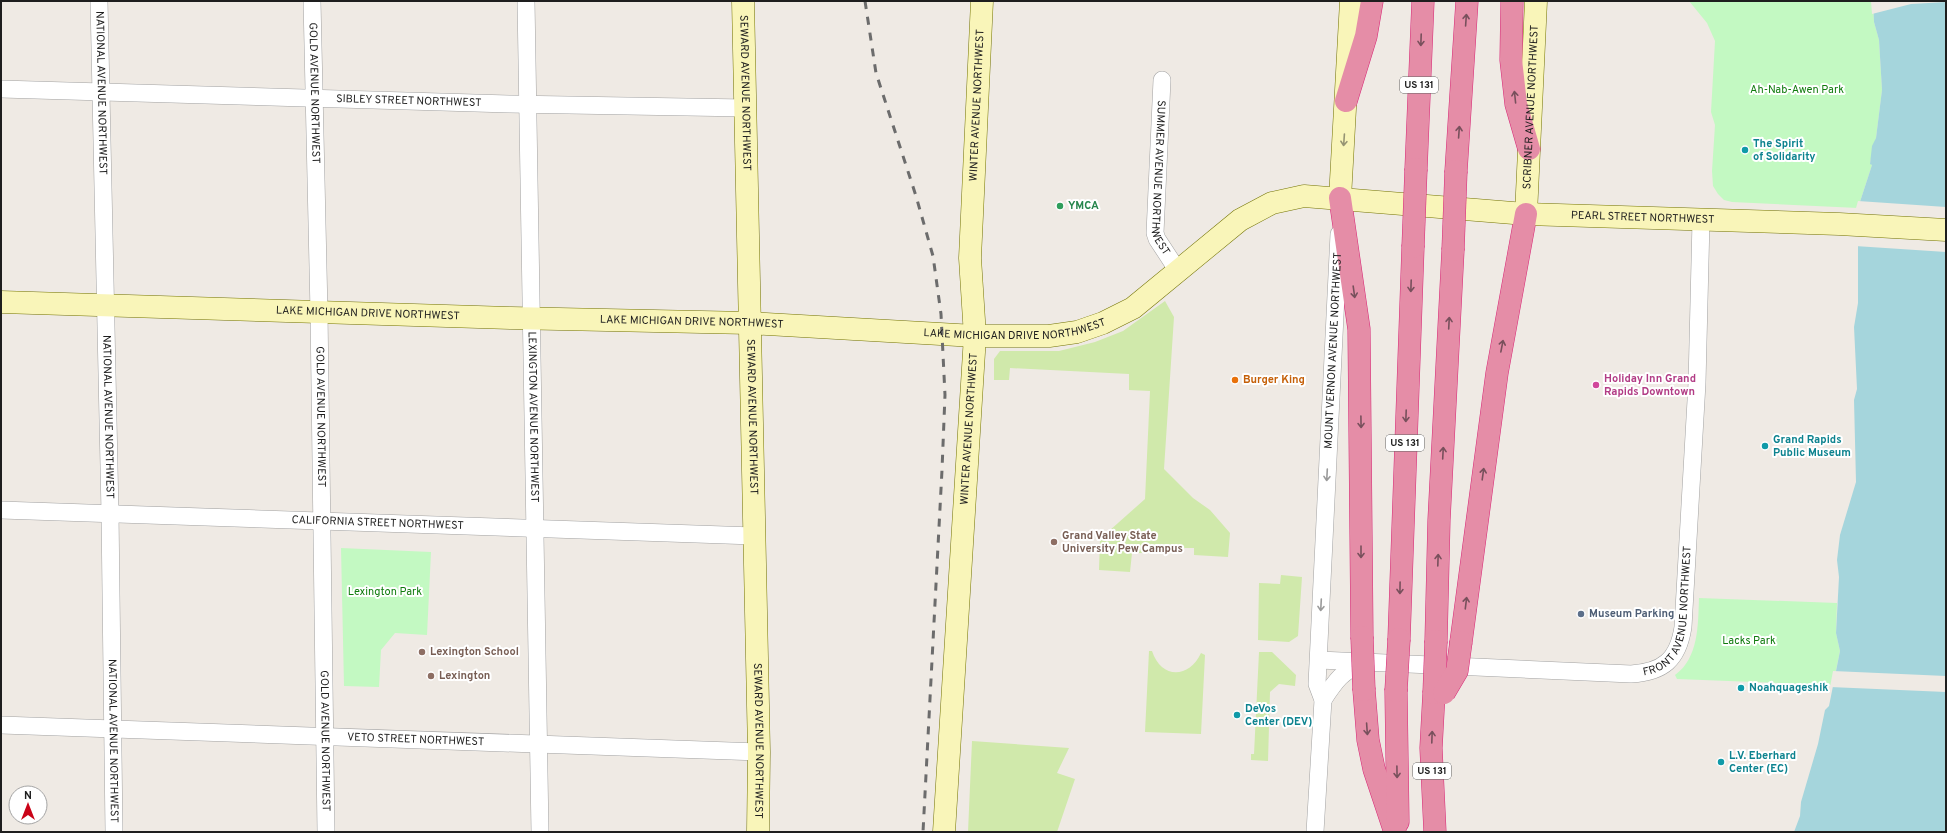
<svg xmlns="http://www.w3.org/2000/svg" width="1947" height="833" font-family="Overpass,sans-serif">
  <style>
    .grass { fill: #d0e9ab }
    .park { fill: #c3f9c2 }
    .water { fill: #a5d5dc }
    .pier { fill: #efeae4 }
    .lines { fill: none; stroke-linecap: round; stroke-linejoin: round }
    .street-casing { stroke: #a2a2a2; stroke-width: 18 }
    .secondary-casing { stroke: #747406; stroke-width: 23 }
    .highway-casing { stroke: #d82776; stroke-width: 23 }
    .street { stroke: #fff; stroke-width: 17 }
    .secondary { stroke: #f9f5b9; stroke-width: 22 }
    .highway { stroke: #e58da7; stroke-width: 22 }
    .rail { stroke: #6c6c6c; stroke-width: 3; stroke-dasharray: 8 8; stroke-linecap: butt }
    .highway-bridge-casing { stroke: #d82776; stroke-width: 23; stroke-linecap: butt }
    .highway-bridge { stroke: #e58da7; stroke-width: 22 }
    .oneway { stroke: #78505c }
    .oneway2 { stroke: #969473 }
    .oneway3 { stroke: #9a9a9a }
    .culture-dot { fill: #0f9aa8; stroke: #fff; stroke-width: 1.5 }
    .leisure-dot { fill: #2e9e5b; stroke: #fff; stroke-width: 1.5 }
    .food-dot { fill: #e8710a; stroke: #fff; stroke-width: 1.5 }
    .hotel-dot { fill: #d1479c; stroke: #fff; stroke-width: 1.5 }
    .education-dot { fill: #8d6e63; stroke: #fff; stroke-width: 1.5 }
    .service-dot { fill: #5c6f8a; stroke: #fff; stroke-width: 1.5 }
    .labels { text-anchor: middle; dominant-baseline: central; stroke-width: 4; stroke-linejoin: round; paint-order: stroke }
    .shield { fill: #fff; stroke: #626262; stroke-width: 1 }
    .shield-label { font-size: 10px; font-weight: bold; fill: #1e1e1e }
    .park-label { font-size: 11px; fill: #0f7b0d; stroke: #fff }
    .street-label { font-size: 11px; fill: #1e1e1e; stroke: #fff }
    .culture-label { font-size: 11px; font-weight: bold; fill: #0d838f; stroke: #fff; text-anchor: start }
    .leisure-label { font-size: 11px; font-weight: bold; fill: #27864d; stroke: #fff; text-anchor: start }
    .hotel-label { font-size: 11px; font-weight: bold; fill: #b23c85; stroke: #fff; text-anchor: start }
    .food-label { font-size: 11px; font-weight: bold; fill: #c56008; stroke: #fff; text-anchor: start }
    .education-label { font-size: 11px; font-weight: bold; fill: #785e54; stroke: #fff; text-anchor: start }
    .service-label { font-size: 11px; font-weight: bold; fill: #4e5e75; stroke: #fff; text-anchor: start }
  </style>
  <rect width="100%" height="100%" fill="#efeae4"/>
  <g class="grass">
    <path d="M1165,301L1174,317L1164,469L1193,498L1210,510L1230,533L1228,557L1194,555V548H1165V553H1132L1130,572L1099,570L1100,539L1145,499L1150,391L1129,390V374L1010,368L1009,380H994V359L1000,351H1059L1095,342L1123,331Z"/>
    <path d="M1281,575L1302,577L1298,636L1289,642L1258,640L1259,583L1280,584Z"/>
    <path d="M1149,651H1152C1161,679 1189,679 1201,653L1205,655L1201,734L1145,732Z"/>
    <path d="M1259,652H1272L1296,675L1295,686L1279,684L1270,692L1268,761L1251,760V754H1254Z"/>
    <path d="M972,741L1069,748L1057,773L1075,779L1057,832H968Z"/>
  </g>
  <g class="park">
    <path d="M1689,1H1873L1874,22L1879,40L1882,90L1876,138L1870,163L1872,165L1858,208L1732,202L1724,200L1718,194L1713,186L1712,171L1715,125L1711,112L1715,41L1707,23Z"/>
    <path d="M341,548L431,552L427,635L395,633L381,650L379,687L344,686Z"/>
    <path d="M1699,598L1837,603L1836,633L1840,651L1833,685L1677,679L1675,675C1699,658 1698,624 1699,598Z"/>
  </g>
  <path class="water" d="M1873,1H1946V832H1794L1800,816L1801,802L1818,744L1825,710L1829,706L1840,651L1836,633L1839,577L1837,560L1840,535L1856,482L1854,400L1857,389L1854,327L1858,303V208L1872,165L1870,164L1872,146L1876,138L1882,90L1879,40L1874,22Z"/>
  <g class="pier">
    <path d="M1871,1H1946V2L1911,4L1872,14Z"/>
    <path d="M1858,201L1946,207V252L1855,246L1856,208Z"/>
    <path d="M1833,671L1946,676V692L1830,687Z"/>
  </g>
  <g class="lines">
    <defs>
      <g id="street">
        <path id="s1" d="M99,1L110,513L114,832"/>
        <path id="s2" d="M312,1L319,312L326,832"/>
        <path id="s3" d="M526,1L540,832"/>
        <path id="s4" d="M1162,80L1155,233L1157,239L1178,271"/>
        <path id="s5" d="M1,89L509,104L746,108"/>
        <path id="s6" d="M1,510L754,536"/>
        <path id="s7" d="M1319,660L1631,674C1663,672 1678,660 1683,627L1697,383L1701,221"/>
        <path d="M1323,700C1336,680 1342,672 1363,662"/>
        <path id="s8" d="M1,725L759,752"/>
        <path id="s9" d="M1315,832L1323,700L1317,684L1339,234"/>
      </g>
      <g id="secondary">
        <path id="s10" d="M743,1L759,752L758,832"/>
        <path d="M1340,198L1351,1"/>
        <path id="s11" d="M1526,214L1536,1"/>
        <path id="s12" d="M1,302L511,318L749,323L975,336H1049L1077,332L1103,323L1133,308L1240,220L1272,203L1304,196L1526,214L1839,224L1946,230"/>
        <path id="s13" d="M944,832L975,336L970,258L982,1"/>
      </g>
      <g id="highway">
        <path d="M1512,1L1511,60L1516,104L1529,149"/>
        <path d="M1346,101L1366,36L1372,1"/>
        <path d="M1416,169L1423,1"/>
        <path d="M1456,171L1467,1"/>
        <path d="M1340,198L1359,329L1362,637"/>
        <path d="M1399,639L1413,247"/>
        <path d="M1436,641L1439,520L1453,250"/>
        <path d="M1461,642L1497,373L1526,214"/>
        <path d="M1364,690L1368,740L1374,769L1395,832"/>
        <path d="M1396,691L1398,822"/>
        <path d="M1434,693L1431,748L1435,832"/>
      </g>
    </defs>
    <use href="#street" class="street-casing"/>
    <use href="#secondary" class="secondary-casing"/>
    <use href="#highway" class="highway-casing"/>
    <use href="#street" class="street"/>
    <use href="#secondary" class="secondary"/>
    <use href="#highway" class="highway"/>
    <path class="rail" d="M865,1L876,73L916,196L933,256L941,314L945,395L942,470L923,832"/>
    <defs>
      <g id="highway-bridge">
        <path d="M1413,247L1416,169"/>
        <path d="M1453,250L1456,171"/>
        <path d="M1362,637L1364,690"/>
        <path d="M1396,691L1399,639"/>
        <path d="M1434,693L1436,641"/>
        <path d="M1444,693L1457,671L1461,642"/>
      </g>
    </defs>
    <use href="#highway-bridge" class="highway-bridge-casing"/>
    <use href="#highway-bridge" class="highway-bridge"/>
  </g>
  <defs><path id="oneway-shaft" d="M-6 0H5M1.5-3L5.5 0L1.5 3" fill="none" stroke-width="1.6" stroke-linecap="round" stroke-linejoin="round"/></defs>
  <g class="oneway">
    <use href="#oneway-shaft" transform="translate(1466 20) rotate(-86)"/>
    <use href="#oneway-shaft" transform="translate(1421 40) rotate(92)"/>
    <use href="#oneway-shaft" transform="translate(1515 97) rotate(-96)"/>
    <use href="#oneway-shaft" transform="translate(1459 132) rotate(-86)"/>
    <use href="#oneway-shaft" transform="translate(1411 286) rotate(92)"/>
    <use href="#oneway-shaft" transform="translate(1354 292) rotate(82)"/>
    <use href="#oneway-shaft" transform="translate(1449 323) rotate(-87)"/>
    <use href="#oneway-shaft" transform="translate(1502 346) rotate(-79)"/>
    <use href="#oneway-shaft" transform="translate(1406 416) rotate(92)"/>
    <use href="#oneway-shaft" transform="translate(1361 422) rotate(89)"/>
    <use href="#oneway-shaft" transform="translate(1443 453) rotate(-87)"/>
    <use href="#oneway-shaft" transform="translate(1483 474) rotate(-82)"/>
    <use href="#oneway-shaft" transform="translate(1361 552) rotate(90)"/>
    <use href="#oneway-shaft" transform="translate(1438 560) rotate(-88)"/>
    <use href="#oneway-shaft" transform="translate(1400 588) rotate(91)"/>
    <use href="#oneway-shaft" transform="translate(1466 603) rotate(-83)"/>
    <use href="#oneway-shaft" transform="translate(1367 729) rotate(86)"/>
    <use href="#oneway-shaft" transform="translate(1432 737) rotate(-88)"/>
    <use href="#oneway-shaft" transform="translate(1397 772) rotate(89)"/>
  </g>
  <use class="oneway2" href="#oneway-shaft" transform="translate(1344 140) rotate(94)"/>
  <g class="oneway3">
    <use href="#oneway-shaft" transform="translate(1327 475) rotate(93)"/>
    <use href="#oneway-shaft" transform="translate(1321 605) rotate(93)"/>
  </g>
  <g class="culture-dot">
    <circle cx="1745" cy="150" r="4"/>
    <circle cx="1765" cy="446" r="4"/>
    <circle cx="1741" cy="688" r="4"/>
    <circle cx="1237" cy="715" r="4"/>
    <circle cx="1721" cy="762" r="4"/>
  </g>
  <circle class="leisure-dot" cx="1060" cy="206" r="4"/>
  <circle class="food-dot" cx="1235" cy="380" r="4"/>
  <circle class="hotel-dot" cx="1596" cy="385" r="4"/>
  <g class="education-dot">
    <circle cx="1054" cy="542" r="4"/>
    <circle cx="422" cy="652" r="4"/>
    <circle cx="431" cy="676" r="4"/>
  </g>
  <circle class="service-dot" cx="1581" cy="614" r="4"/>
  <g class="labels">
    <g class="shield">
      <rect x="1400" y="77" width="38" height="16" rx="3"/>
      <rect x="1386" y="435" width="38" height="16" rx="3"/>
      <rect x="1413" y="763" width="38" height="16" rx="3"/>
    </g>
    <g class="shield-label">
      <text x="1419" y="85">US 131</text>
      <text x="1405" y="443">US 131</text>
      <text x="1432" y="771">US 131</text>
    </g>
    <g class="park-label">
      <text x="1797" y="90">Ah-Nab-Awen Park</text>
      <text x="385" y="592">Lexington Park</text>
      <text x="1749" y="641">Lacks Park</text>
    </g>
    <g class="street-label">
      <text stroke="none"><textPath href="#s1" startOffset="92">NATIONAL AVENUE NORTHWEST</textPath></text>
      <text stroke="none"><textPath href="#s2" startOffset="92">GOLD AVENUE NORTHWEST</textPath></text>
      <text stroke="none"><textPath href="#s10" startOffset="92">SEWARD AVENUE NORTHWEST</textPath></text>
      <text stroke="none"><textPath href="#s5" startOffset="408">SIBLEY STREET NORTHWEST</textPath></text>
      <text stroke="none"><textPath href="#s13" startOffset="728">WINTER AVENUE NORTHWEST</textPath></text>
      <text stroke="none"><textPath href="#s11" startOffset="107">SCRIBNER AVENUE NORTHWEST</textPath></text>
      <text stroke="none"><textPath href="#s4" startOffset="99">SUMMER AVENUE NORTHWEST</textPath></text>
      <text stroke="none"><textPath href="#s12" startOffset="1685">PEARL STREET NORTHWEST</textPath></text>
      <text stroke="none"><textPath href="#s12" startOffset="367">LAKE MICHIGAN DRIVE NORTHWEST</textPath></text>
      <text stroke="none"><textPath href="#s12" startOffset="691">LAKE MICHIGAN DRIVE NORTHWEST</textPath></text>
      <text stroke="none"><textPath href="#s12" startOffset="1015">LAKE MICHIGAN DRIVE NORTHWEST</textPath></text>
      <text stroke="none"><textPath href="#s9" startOffset="483">MOUNT VERNON AVENUE NORTHWEST</textPath></text>
      <text stroke="none"><textPath href="#s1" startOffset="416">NATIONAL AVENUE NORTHWEST</textPath></text>
      <text stroke="none"><textPath href="#s2" startOffset="416">GOLD AVENUE NORTHWEST</textPath></text>
      <text stroke="none"><textPath href="#s3" startOffset="416">LEXINGTON AVENUE NORTHWEST</textPath></text>
      <text stroke="none"><textPath href="#s10" startOffset="416">SEWARD AVENUE NORTHWEST</textPath></text>
      <text stroke="none"><textPath href="#s13" startOffset="404">WINTER AVENUE NORTHWEST</textPath></text>
      <text stroke="none"><textPath href="#s6" startOffset="377">CALIFORNIA STREET NORTHWEST</textPath></text>
      <text stroke="none"><textPath href="#s7" startOffset="398">FRONT AVENUE NORTHWEST</textPath></text>
      <text stroke="none"><textPath href="#s1" startOffset="740">NATIONAL AVENUE NORTHWEST</textPath></text>
      <text stroke="none"><textPath href="#s2" startOffset="740">GOLD AVENUE NORTHWEST</textPath></text>
      <text stroke="none"><textPath href="#s8" startOffset="415">VETO STREET NORTHWEST</textPath></text>
      <text stroke="none"><textPath href="#s10" startOffset="740">SEWARD AVENUE NORTHWEST</textPath></text>
    </g>
    <g class="culture-label">
      <text x="1753" y="144">The Spirit<tspan x="1753" dy="13">of Solidarity</tspan></text>
      <text x="1773" y="440">Grand Rapids<tspan x="1773" dy="13">Public Museum</tspan></text>
      <text x="1749" y="688">Noahquageshik</text>
      <text x="1245" y="709">DeVos<tspan x="1245" dy="13">Center (DEV)</tspan></text>
      <text x="1729" y="756">L.V. Eberhard<tspan x="1729" dy="13">Center (EC)</tspan></text>
    </g>
    <g class="leisure-label">
      <text x="1068" y="206">YMCA</text>
    </g>
    <g class="hotel-label">
      <text x="1604" y="379">Holiday Inn Grand<tspan x="1604" dy="13">Rapids Downtown</tspan></text>
    </g>
    <g class="food-label">
      <text x="1243" y="380">Burger King</text>
    </g>
    <g class="education-label">
      <text x="1062" y="536">Grand Valley State<tspan x="1062" dy="13">University Pew Campus</tspan></text>
      <text x="430" y="652">Lexington School</text>
      <text x="439" y="676">Lexington</text>
    </g>
    <g class="service-label">
      <text x="1589" y="614">Museum Parking</text>
    </g>
  </g>
  <rect width="1947" height="833" fill="none" stroke="#1e1e1e" stroke-width="4"/>
  <g transform="translate(28 805)"><circle r="19" fill="#ffffff" stroke="#a5a5a5"/>
  <path d="M0-3L7 15L0 10L-7 15Z" fill="#ca0318"/>
  <text y="-6" font-size="11" font-weight="bold" text-anchor="middle" fill="#1e1e1e">N</text>
  </g>
</svg>
